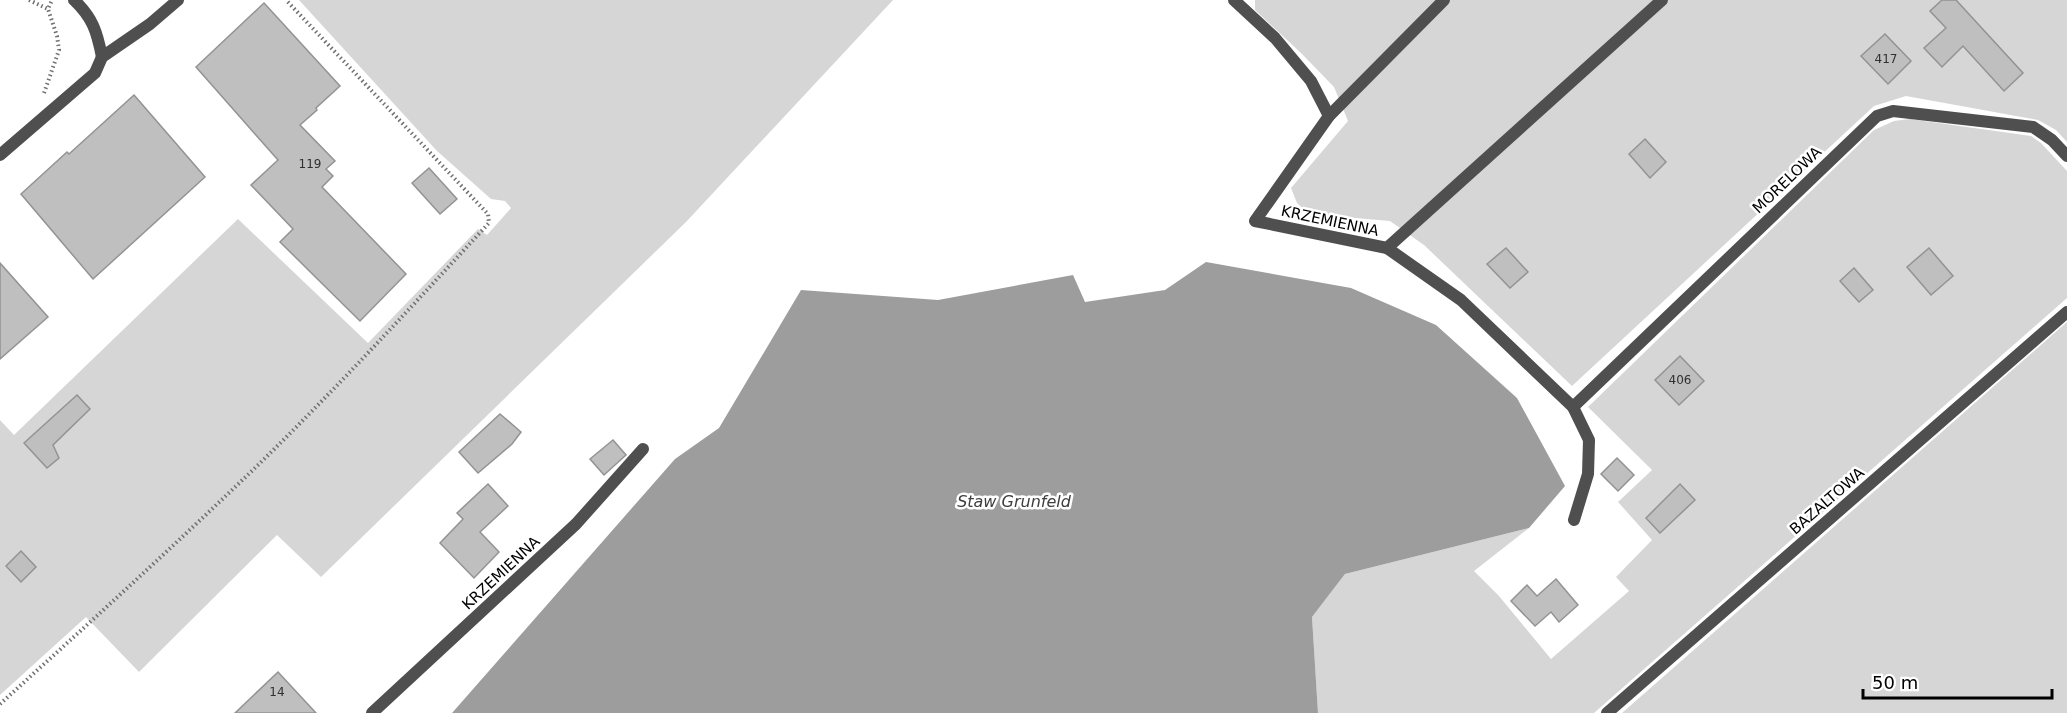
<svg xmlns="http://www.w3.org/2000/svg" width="2067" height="713" font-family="'DejaVu Sans',sans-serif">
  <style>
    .green { fill: #d6d6d6 }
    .water { fill: #9d9d9d }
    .building { fill: #bfbfbf; stroke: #939393; stroke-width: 1.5 }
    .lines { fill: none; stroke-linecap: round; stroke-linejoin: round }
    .path { stroke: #717171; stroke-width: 4; stroke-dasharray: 1.5 3; stroke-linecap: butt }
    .lane { stroke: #4f4f4f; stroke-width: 12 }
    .street { stroke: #4f4f4f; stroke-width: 12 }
    .labels { text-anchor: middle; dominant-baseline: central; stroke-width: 5; stroke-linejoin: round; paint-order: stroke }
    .number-label { font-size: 12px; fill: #303030 }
    .street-label { font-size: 15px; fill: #000; stroke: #fff }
    .water-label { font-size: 16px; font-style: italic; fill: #3e3e3e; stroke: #fff }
  </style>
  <rect width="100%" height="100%" fill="#fff"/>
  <g class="green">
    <path d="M299,0H893L686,222L321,577L277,535L139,672L86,617L0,695V420L14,435L238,219L368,343L478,229L487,235L511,208L505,201L491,199L437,151Z"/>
    <path d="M1255,0H2067V142L2056,130L2038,120L1906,96L1874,106L1572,386L1424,245L1390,221L1309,214L1297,203L1291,188L1348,121L1334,87L1302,54L1255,10Z"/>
    <path d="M1910,119L2031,136L2041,143L2067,171V298L1594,713H1318L1312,617L1345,574L1529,528L1474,571L1499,596L1551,659L1629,591L1616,577L1652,540L1618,502L1652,470L1588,407L1874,130L1894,121Z"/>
    <path d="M2067,322V713H1622Z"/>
  </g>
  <path class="water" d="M1206,262L1351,288L1436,325L1517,398L1565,486L1529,528L1345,574L1312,617L1318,713H452L675,459L719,428L801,290L938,300L1073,275L1085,302L1165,290Z"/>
  <g class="building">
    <path d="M1942,0H1956L2023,73L2004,91L1963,46L1942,67L1924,48L1946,28L1930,11Z"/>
    <path d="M264,3L340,86L316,108L317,110L300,125L335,161L326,169L333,176L322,187L406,274L360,321L280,242L293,229L251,185L278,160L196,67Z"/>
    <path d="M1885,34L1911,61L1888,84L1861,56Z"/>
    <path d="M134,95L205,177L93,279L21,194L67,152L69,154Z"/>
    <path d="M1645,139L1666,162L1650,178L1629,154Z"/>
    <path d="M429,168L457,199L440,214L412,183Z"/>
    <path d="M1506,248L1528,272L1510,288L1487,264Z"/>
    <path d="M1929,248L1953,276L1931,295L1907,267Z"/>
    <path d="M0,263L48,317L0,359Z"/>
    <path d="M1854,268L1873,290L1859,302L1840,281Z"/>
    <path d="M1680,356L1704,381L1679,405L1655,380Z"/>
    <path d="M77,395L90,409L53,445L59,458L47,468L24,443Z"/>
    <path d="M500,414L521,432L512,444L478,473L459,452Z"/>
    <path d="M613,440L626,455L604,475L590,459Z"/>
    <path d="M1617,458L1634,475L1618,491L1601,474Z"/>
    <path d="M488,484L508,506L480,532L499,552L474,578L440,543L463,519L457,513Z"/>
    <path d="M1680,484L1695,500L1660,533L1646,518Z"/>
    <path d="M21,551L36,567L21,582L6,566Z"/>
    <path d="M1556,579L1578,605L1559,622L1551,612L1535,626L1511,601L1527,585L1537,596Z"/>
    <path d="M278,672L316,713H235Z"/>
  </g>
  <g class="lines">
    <g class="path">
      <path d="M29,0L48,9"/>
      <path d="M44,93L59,50L57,36L48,9L52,0"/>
      <path d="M0,704C86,626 173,547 257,466C337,388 413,305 489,223L488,214L286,0"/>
    </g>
    <g class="lane">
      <path d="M1234,0L1275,38L1311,81L1329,116L1255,221L1387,248L1461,300L1573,407L1589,440L1588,474L1574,520"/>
      <path d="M1329,116L1444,0"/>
      <path d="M1387,248L1662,0"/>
      <path d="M1573,407L1877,116L1893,111L2033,127L2052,140L2067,156"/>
      <path d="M1607,713L2067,312"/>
    </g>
    <g class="street">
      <path d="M74,0C93,18 97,32 102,57"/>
      <path d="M0,155L95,73L102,57L150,24L178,0"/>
      <path d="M372,713L576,524L643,449"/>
    </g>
  </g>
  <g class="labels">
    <g class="number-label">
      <text x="1886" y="59">417</text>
      <text x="310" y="164">119</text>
      <text x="1680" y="380">406</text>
      <text x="277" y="692">14</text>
    </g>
    <g class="street-label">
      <text transform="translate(1787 180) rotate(-44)">MORELOWA</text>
      <text transform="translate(1330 221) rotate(12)">KRZEMIENNA</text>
      <text transform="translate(1827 501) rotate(-41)">BAZALTOWA</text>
      <text transform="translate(501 573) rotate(-43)">KRZEMIENNA</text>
    </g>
    <g class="water-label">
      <text x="1014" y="501">Staw Grunfeld</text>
    </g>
  </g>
  <path d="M1863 689v9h189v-9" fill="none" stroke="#000000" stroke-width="3"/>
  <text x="1872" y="689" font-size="18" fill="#000000" stroke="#ffffff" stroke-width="4.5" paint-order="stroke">50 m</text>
</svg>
